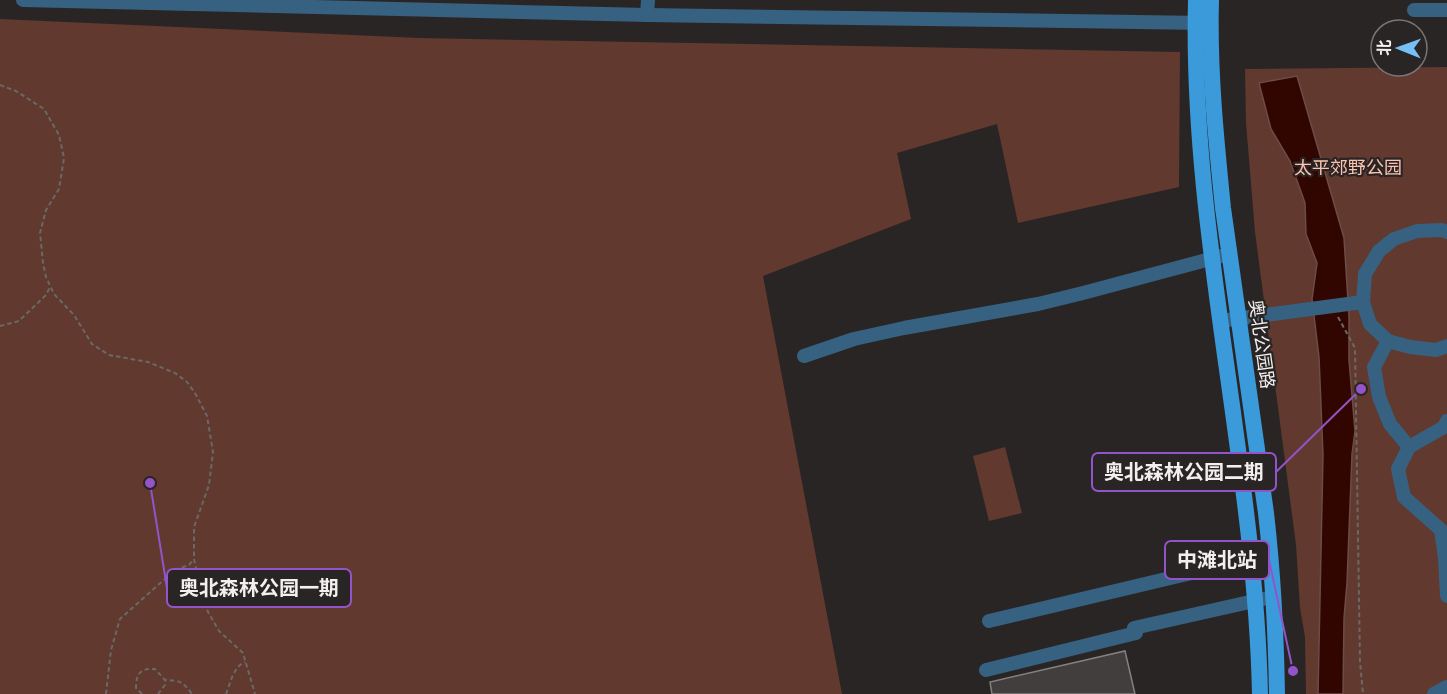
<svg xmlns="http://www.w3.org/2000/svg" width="1447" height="694" font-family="Poppins,'Noto Sans SC',sans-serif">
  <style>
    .green { fill: #61392e }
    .water { fill: #320600; stroke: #6c4c48; stroke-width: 1.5 }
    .building { fill: #423e3d; stroke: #858180; stroke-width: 1.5 }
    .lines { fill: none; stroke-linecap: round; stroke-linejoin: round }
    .path { stroke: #6b6867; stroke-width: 2; stroke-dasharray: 4.5 3; stroke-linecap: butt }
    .minor { stroke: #376180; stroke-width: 14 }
    .major { stroke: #3b9ada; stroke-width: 16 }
    .labels { text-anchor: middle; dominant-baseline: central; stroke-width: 4.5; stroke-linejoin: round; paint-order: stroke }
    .park-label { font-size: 18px; fill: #fec2b1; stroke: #292524 }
    .street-label { font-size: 18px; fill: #f2f0ef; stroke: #292524 }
    .leader { fill: none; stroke: #9353c9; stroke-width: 2 }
    .callout-dot { fill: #9353c9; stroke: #292524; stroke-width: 2 }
    .callout { fill: #292524; stroke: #9353c9; stroke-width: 2 }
    .callout-label { font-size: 20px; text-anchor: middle; font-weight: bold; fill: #f2f0ef }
  </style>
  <rect width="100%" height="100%" fill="#292524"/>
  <g class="green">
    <path d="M0,19L419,38L1180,52L1179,187L1018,223L997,124L897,153L911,219L763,276L842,694H0Z"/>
    <path d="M1447,67V694H1306L1305,637L1300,608L1296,545L1255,232L1246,123L1245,69Z"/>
    <path d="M1005,447L1022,513L989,521L973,456Z"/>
  </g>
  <path class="water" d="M1297,76L1344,238L1349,316V360L1355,431L1352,454L1347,583L1344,618L1343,694H1318L1323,455L1319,357L1312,299L1317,263L1306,234L1305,203L1290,161L1271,129L1259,83Z"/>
  <path class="building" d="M1125,651L1135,694H992L990,682Z"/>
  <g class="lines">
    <g class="path">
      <path d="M0,85L16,91L44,109L59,135L64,158L59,189L46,210L40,233L43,263L46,277L54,294L74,315L92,344L109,355L148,362L175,373L187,382L195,393L207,416L213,452L209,485L194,527V559L201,591L208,612L219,631L243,653L255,694"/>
      <path d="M1338,317L1355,348L1360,662L1363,694"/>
      <path d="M0,326L19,321L46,295L50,287"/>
      <path d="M106,694L111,650L120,619L175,570L189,565L193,560"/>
      <path d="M142,694L136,688C136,674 140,668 155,669L165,680C181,681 182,681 192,694"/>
      <path d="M158,694L165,685V680"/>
      <path d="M226,694C231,682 233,667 245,662"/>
    </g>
    <g class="minor">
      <path d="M23,0L647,15L1206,23"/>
      <path d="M1414,10H1447"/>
      <path d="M647,15L648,0"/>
      <path d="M1447,232L1442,230L1417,231L1394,239L1379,251L1365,274L1363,302L1370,324L1388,341L1410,347L1436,350L1447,346"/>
      <path d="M1220,321L1363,302"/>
      <path d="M1388,341L1374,367L1379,397L1390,424L1409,447L1398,469L1404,497L1441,530L1445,558L1447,596"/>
      <path d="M804,356L854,339L904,328L1038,304L1083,293L1229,254"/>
      <path d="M1409,447L1444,427L1447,421"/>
      <path d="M989,621L1271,554"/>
      <path d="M986,670L1136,633L1134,628L1263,599"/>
      <path d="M1434,694L1447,687"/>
    </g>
    <g class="major">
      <path d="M1196,0C1190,234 1255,461 1260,694"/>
      <path d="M1211,0C1209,70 1216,139 1223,208L1266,513C1273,574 1276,633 1277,694"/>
    </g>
  </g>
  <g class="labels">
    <g class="park-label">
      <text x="1348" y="167">太平郊野公园</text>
    </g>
    <g class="street-label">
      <text transform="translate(1262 344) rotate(82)">奥北公园路</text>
    </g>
  </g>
  <path class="leader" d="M1361 389L1276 472M1293 671L1269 560M150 483L167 588"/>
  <g class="callout-dot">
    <circle cx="1361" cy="389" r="6"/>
    <circle cx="1293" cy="671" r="6"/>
    <circle cx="150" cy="483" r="6"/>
  </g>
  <g class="callout">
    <rect x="1092" y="453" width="184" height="38" rx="6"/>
    <rect x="1165" y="541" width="104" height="38" rx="6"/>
    <rect x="167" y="569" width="184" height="38" rx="6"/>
  </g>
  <g class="callout-label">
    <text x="1184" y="479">奥北森林公园二期</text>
    <text x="1217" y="567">中滩北站</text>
    <text x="259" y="595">奥北森林公园一期</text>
  </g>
  <g transform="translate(1399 48) rotate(271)"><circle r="28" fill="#292524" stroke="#797675" stroke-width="1.5"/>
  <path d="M0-4.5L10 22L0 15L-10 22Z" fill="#76c0f7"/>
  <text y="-9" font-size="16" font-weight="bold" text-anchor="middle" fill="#f2f0ef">北</text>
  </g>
</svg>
